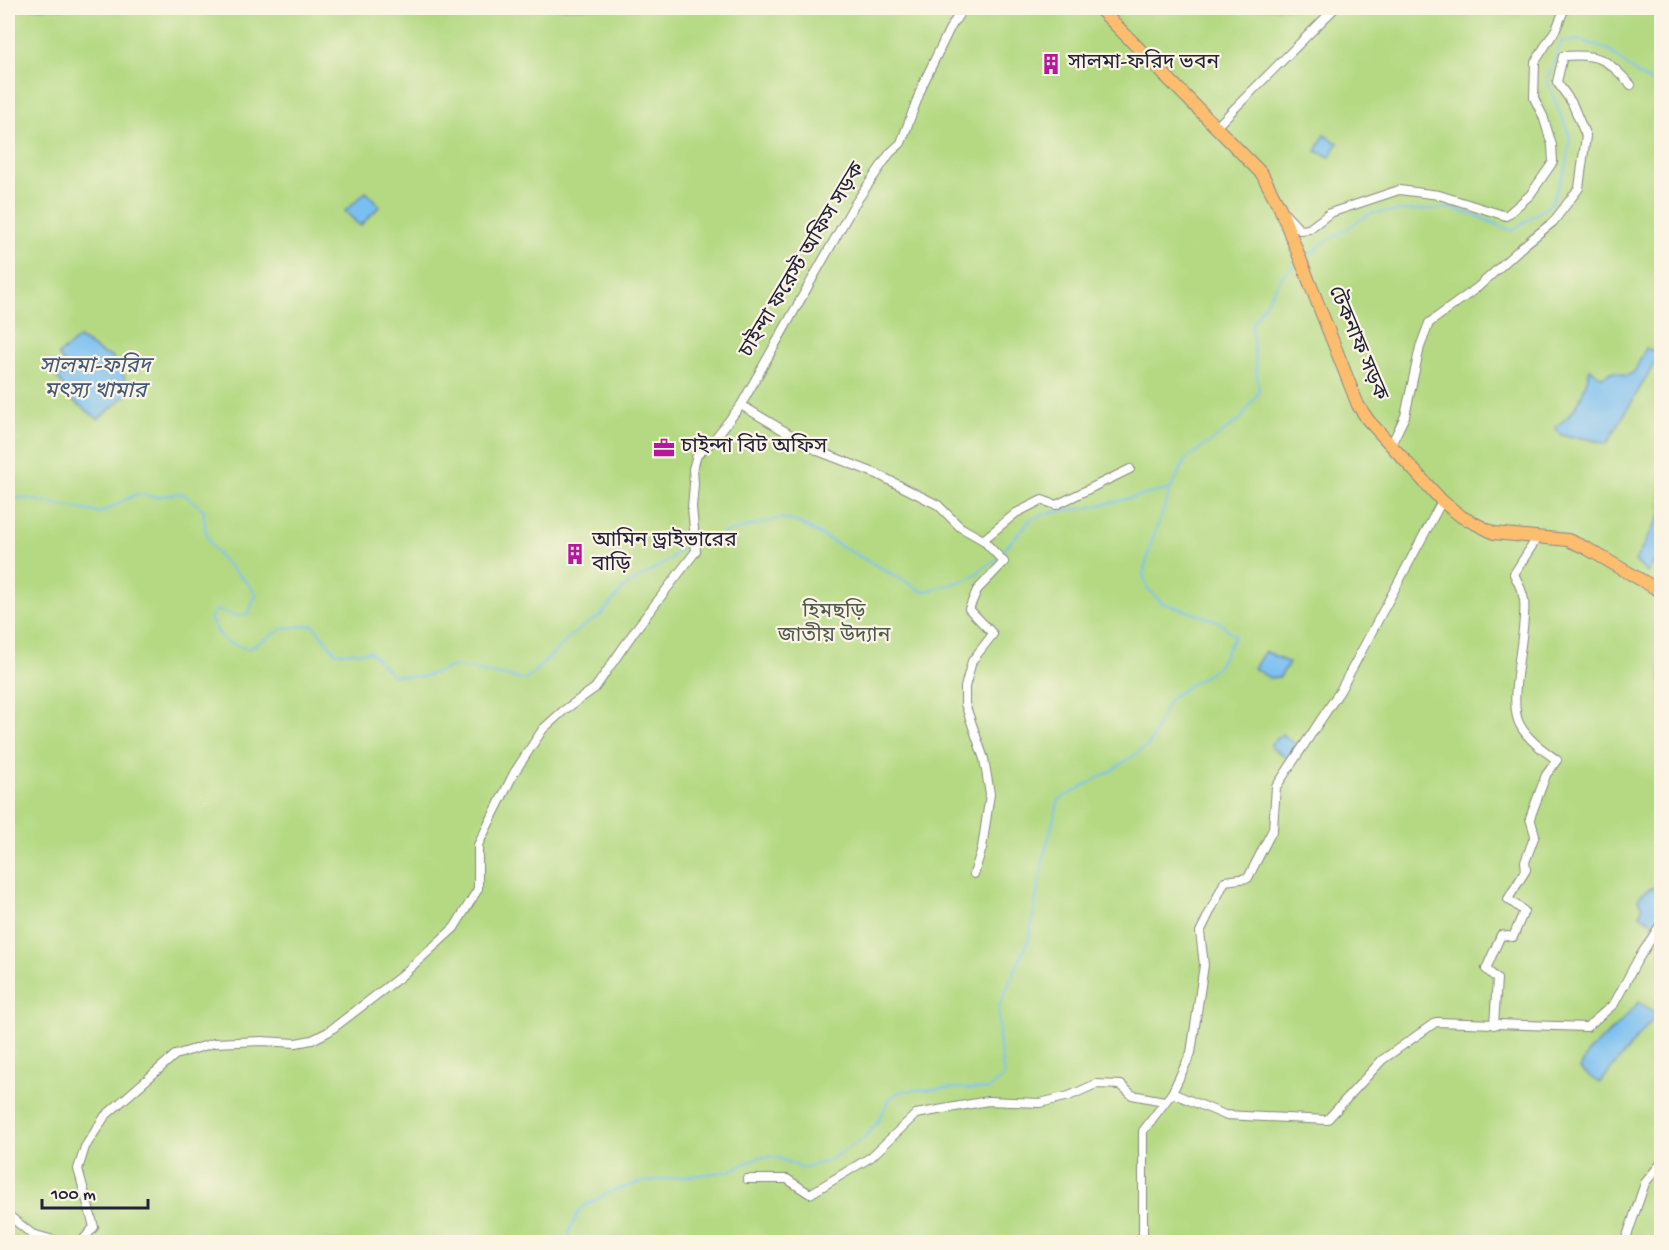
<svg xmlns="http://www.w3.org/2000/svg" width="1669" height="1250" font-family="'Gochi Hand','Noto Sans Bengali',sans-serif">
  <style>
    .green { fill: #b4d982; stroke: #6b7e5e; stroke-width: 1.5 }
    .water { fill: #7abff1; stroke: #4e7096; stroke-width: 1.5 }
    .lines { fill: none; stroke-linecap: round; stroke-linejoin: round }
    .stream { stroke: #7abff1; stroke-width: 2 }
    .minor-casing { stroke: #888481; stroke-width: 10 }
    .highway-casing { stroke: #888481; stroke-width: 14 }
    .minor { stroke: #fff; stroke-width: 8 }
    .highway { stroke: #fcbd6e; stroke-width: 12 }
    .labels { text-anchor: middle; dominant-baseline: central; stroke-width: 4.5; stroke-linejoin: round; paint-order: stroke }
    .poi-label { font-size: 21px; fill: #22223b; stroke: #fcf5e5; text-anchor: start }
    .street-label { font-size: 21px; fill: #22223b; stroke: #fcf5e5 }
    .park-label { font-size: 21px; fill: #4e5950; stroke: #fcf5e5 }
    .water-label { font-size: 22px; font-style: italic; fill: #41597b; stroke: #fcf5e5 }
  </style>
  <rect width="100%" height="100%" fill="#fcf5e5"/>
  <filter id="ink" filterUnits="userSpaceOnUse"><feTurbulence type="fractalNoise" baseFrequency=".0167" numOctaves="2"/><feDisplacementMap in="SourceGraphic" scale="12" xChannelSelector="R" yChannelSelector="G"/><feConvolveMatrix kernelMatrix="1 2 1 2 8 2 1 2 1" color-interpolation-filters="sRGB"/></filter>
  <filter id="wash" filterUnits="userSpaceOnUse"><feTurbulence type="fractalNoise" baseFrequency=".008" numOctaves="4" result="noise"/><feDisplacementMap in="SourceGraphic" scale="24" xChannelSelector="R" yChannelSelector="G"/><feGaussianBlur stdDeviation="1.35" result="paint"/><feColorMatrix in="noise" values="0 0 0 0 0 0 0 0 0 0 0 0 0 0 0 0 0 1.4 0 .05"/><feComposite in="paint" operator="in"/></filter>
  <g filter="url(#wash)">
    <rect width="100%" height="100%" fill="#ede6c7"/>
    <rect class="green" x="8" y="8" width="1653" height="1234"/>
    <g class="water">
      <path d="M1324,135L1338,143L1330,157L1316,151Z"/>
      <path d="M366,192L380,206L360,226L345,211Z"/>
      <path d="M79,338L105,355H111L124,376L129,393L98,419L72,400V397L57,378L63,374L60,369L64,363L58,355Z"/>
      <path d="M1646,348L1660,354L1607,444L1588,439L1561,435L1555,427C1578,411 1583,395 1590,369L1602,377L1613,371L1626,376L1634,372Z"/>
      <path d="M1661,514V552L1647,573L1635,561Z"/>
      <path d="M1265,651L1289,663L1280,677L1269,678L1254,668Z"/>
      <path d="M1282,734L1298,746L1290,760L1272,748L1271,744Z"/>
      <path d="M1659,885H1661V918L1656,925L1640,914L1643,906L1638,900C1642,891 1651,888 1659,885Z"/>
      <path d="M1639,1002L1657,1014L1600,1083L1580,1069L1588,1052L1619,1024Z"/>
    </g>
    <g class="lines">
      <g class="stream">
        <path d="M1303,259L1326,242L1371,213L1450,208L1479,217L1512,231L1551,204L1567,165L1570,137L1547,81L1561,42L1580,40L1609,50L1638,75L1662,88"/>
        <path d="M8,497L30,499L100,513L137,494L157,497L182,493L204,510C203,539 213,552 234,571C245,582 249,581 256,596L247,615L237,616L216,610L210,618C222,641 222,642 248,649L284,628L313,625L336,653L370,652L392,675L423,677L454,666L526,680L571,636L585,625L600,616L625,587L667,561L689,543L693,542"/>
        <path d="M699,540L782,518L799,523L924,592L969,579L996,559"/>
        <path d="M1000,555L1030,520L1046,513L1087,508L1171,489"/>
        <path d="M570,1242L569,1231L581,1208L612,1191L642,1182L730,1171L759,1157H776L802,1168L828,1161L864,1138L877,1123L890,1099L901,1091L953,1088L987,1090L1004,1077L999,1041V1006L1029,939L1044,855L1059,800L1111,771L1149,745L1170,698L1217,668L1235,636L1218,621L1162,603L1148,589L1143,574L1153,538L1171,489L1185,460L1240,420L1259,392L1251,325L1285,273L1297,264"/>
      </g>
    </g>
  </g>
  <g filter="url(#ink)">
    <g class="lines">
      <defs>
        <g id="minor">
          <path d="M1216,127L1335,8"/>
          <path d="M1284,213L1300,230L1309,229L1330,213L1399,190L1439,195L1506,216L1530,195L1553,162L1552,145L1543,116L1534,98L1535,62L1556,29L1565,8"/>
          <path d="M741,405L818,451L877,474L938,505L960,527L983,540L1016,513L1042,500L1056,505L1130,469"/>
          <path d="M1391,445L1405,416L1420,347L1429,323L1478,287L1523,246L1553,222L1579,188L1586,136L1572,103L1557,82L1563,56C1600,53 1606,59 1631,85"/>
          <path d="M974,874L982,848L990,794L984,759L965,704V687L972,661L993,634L969,609L977,590L1004,562L983,540"/>
          <path d="M1494,1025L1497,979L1486,969L1501,935L1513,937L1524,911L1508,899L1526,870L1525,862L1535,835L1530,818L1546,775L1557,760C1543,750 1529,741 1520,725C1506,701 1528,631 1524,600C1523,592 1518,582 1514,574L1537,538"/>
          <path d="M1172,1093L1225,1115L1327,1120L1382,1060L1436,1022L1587,1027L1614,1004L1637,961L1662,922"/>
          <path d="M747,1179H787L810,1194L871,1157L916,1114L988,1101L1040,1103L1069,1096L1096,1084L1121,1085L1132,1095L1164,1101"/>
          <path d="M8,1215L32,1234L61,1242"/>
          <path d="M81,1242L94,1227L78,1169L85,1147L105,1116L175,1055L214,1043L262,1041L296,1043L312,1040L328,1032L400,977L454,928L478,889V845L514,773L543,729L563,711L595,688L636,629L696,551L692,507L694,484L693,469L697,455L713,441L741,405L854,205L890,153L901,143L923,84L949,30L963,8"/>
          <path d="M1140,1242L1143,1236V1131L1172,1093L1191,1053L1204,965L1200,932L1225,881L1248,878L1273,829L1276,787L1340,691L1442,501"/>
          <path d="M1625,1242L1645,1183L1662,1162"/>
        </g>
        <path id="highway" d="M1099,8L1262,174L1280,208L1358,405L1368,420L1442,501L1462,517L1494,533L1568,540L1586,548L1662,592"/>
      </defs>
      <use href="#minor" class="minor-casing"/>
      <use href="#highway" class="highway-casing"/>
      <use href="#minor" class="minor"/>
      <use href="#highway" class="highway"/>
    </g>
  </g>
  <defs>
    <symbol id="building-bare" viewBox="-9 -9 18 18"><path d="M-4-6H4V6H1V3H-1V6H-4ZM-2.5-4.3h1.7v1.8h-1.7ZM.8-4.3h1.7v1.8H.8ZM-2.5-1h1.7V.8h-1.7ZM.8-1h1.7V.8H.8Z" fill="#b5179e" stroke="#fcf5e5" stroke-width="2.5" paint-order="stroke"/></symbol>
    <symbol id="office-bare" viewBox="-9 -9 18 18"><path d="M-6-3h4V-5.5h4V-3h4V5H-6ZM-1-4.5V-3h2v-1.5ZM-6 0V1H6V0Z" fill="#b5179e" stroke="#fcf5e5" stroke-width="2.5" paint-order="stroke"/></symbol>
  </defs>
  <g fill-rule="evenodd">
    <use href="#building-bare" x="1036" y="49" width="30" height="30"/>
    <use href="#office-bare" x="649" y="433" width="30" height="30"/>
    <use href="#building-bare" x="560" y="539" width="30" height="30"/>
  </g>
  <g class="labels">
    <g class="poi-label">
      <text x="1068" y="64">সালমা-ফরিদ ভবন</text>
      <text x="681" y="448">চাইন্দা বিট অফিস</text>
      <text x="592" y="542">আমিন ড্রাইভারের<tspan x="592" dy="24">বাড়ি</tspan></text>
    </g>
    <g class="street-label">
      <text transform="translate(804 261) rotate(-59)">চাইন্দা ফরেস্ট অফিস সড়ক</text>
      <text transform="translate(1356 344) rotate(67)">টেকনাফ সড়ক</text>
    </g>
    <g class="park-label">
      <text x="834" y="613">হিমছড়ি<tspan x="834" dy="24">জাতীয় উদ্যান</tspan></text>
    </g>
    <g class="water-label">
      <text x="95" y="368">সালমা-ফরিদ<tspan x="95" dy="25">মৎস্য খামার</tspan></text>
    </g>
  </g>
  <rect width="1669" height="1250" fill="none" stroke="#fcf5e5" stroke-width="30"/>
  <path d="M42 1199v9h106v-9" fill="none" stroke="#22223b" stroke-width="3"/>
  <text x="51" y="1199" font-size="18" fill="#22223b" stroke="#fcf5e5" stroke-width="4.5" paint-order="stroke">100 m</text>
</svg>
